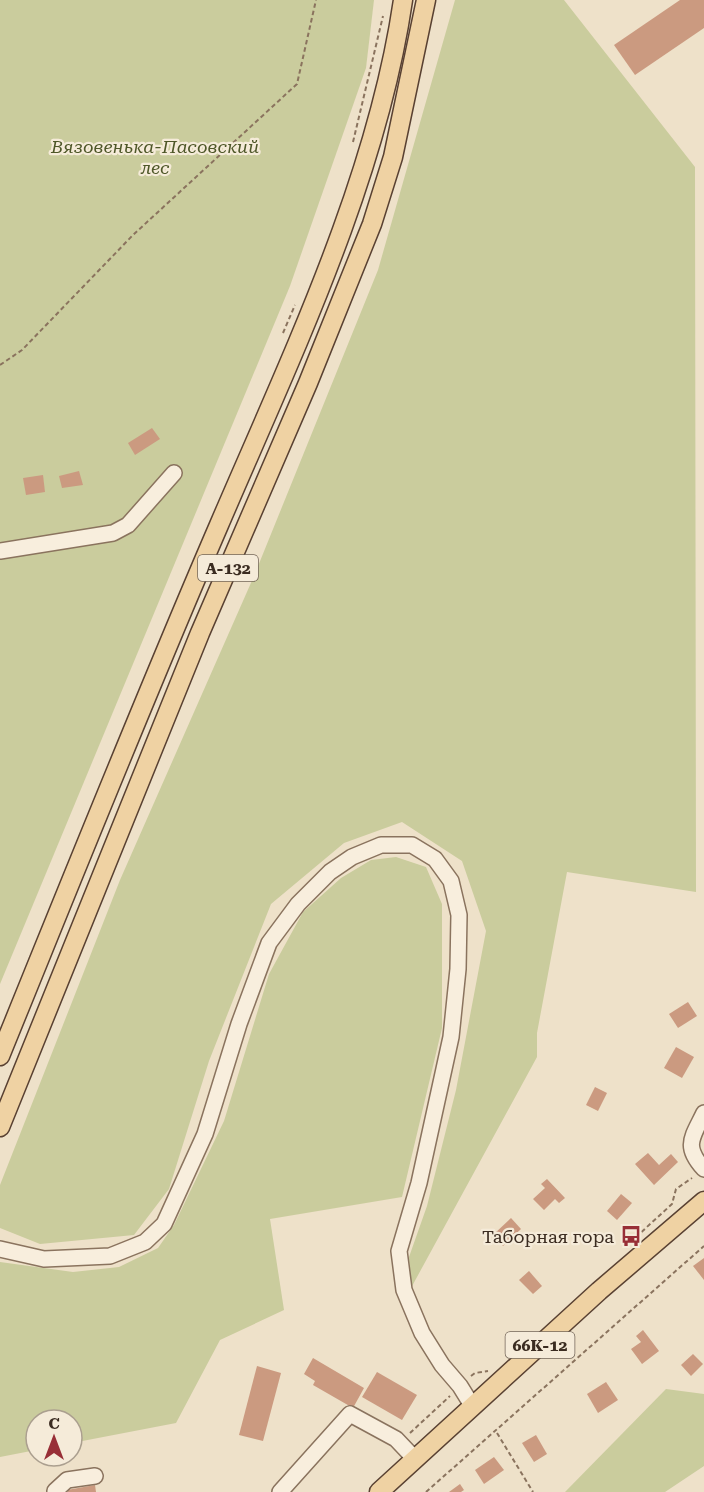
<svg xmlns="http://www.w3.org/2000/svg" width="704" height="1492" font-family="'Roboto Serif',serif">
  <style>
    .green { fill: #cacc9d }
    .building { fill: #cb9a80 }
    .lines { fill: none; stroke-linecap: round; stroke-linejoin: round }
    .minor-casing { stroke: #8a735e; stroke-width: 18 }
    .major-casing { stroke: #594132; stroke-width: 21 }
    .path { stroke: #8a735e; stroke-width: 2; stroke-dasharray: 4.5 3; stroke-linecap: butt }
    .minor { stroke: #f8eedd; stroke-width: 15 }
    .major { stroke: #efd2a3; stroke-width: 18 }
    .labels { text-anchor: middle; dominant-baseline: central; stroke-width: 4.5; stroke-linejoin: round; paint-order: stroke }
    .shield { fill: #f5ebd9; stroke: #736558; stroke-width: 1.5 }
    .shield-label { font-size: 16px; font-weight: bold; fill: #3b2c21 }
    .park-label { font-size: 18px; font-style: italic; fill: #4e5728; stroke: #f5ebd9 }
    .poi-label { font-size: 18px; fill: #3b2c21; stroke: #f5ebd9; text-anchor: end }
  </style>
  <rect width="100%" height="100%" fill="#eee1c9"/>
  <g class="green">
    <path d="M0,0H374L366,68L290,286L0,984Z"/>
    <path d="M455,0H564L695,167L696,892L567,872L537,1033V1057L411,1288L409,1257L427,1206L456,1090L486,931L462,861L402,822L344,843L271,904L209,1061L169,1189L134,1235L40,1244L0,1228V1185L120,880L254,576L378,270Z"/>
    <path d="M396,857L426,867L442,904V1028L402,1197L270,1219L284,1310L220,1340L176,1423L72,1443V1420H36V1450L0,1457V1262L73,1272L119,1267L158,1248L174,1225L224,1121L269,974L303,912L341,878L371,860Z"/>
    <path d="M666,1389L704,1394V1466L665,1492H565Z"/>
  </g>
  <g class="building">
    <path d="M680,0H704V28L635,75L614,45Z"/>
    <path d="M152,428L160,439L135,455L128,443Z"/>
    <path d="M79,471L83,485L62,488L59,476Z"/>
    <path d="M43,475L45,492L26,495L23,478Z"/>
    <path d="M688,1002L697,1016L678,1028L669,1014Z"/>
    <path d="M676,1047L694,1057L682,1078L664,1068Z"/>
    <path d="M595,1087L607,1093L598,1111L586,1105Z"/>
    <path d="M648,1153L659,1165L671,1154L678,1162L654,1185L635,1164Z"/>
    <path d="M547,1179L565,1198L559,1203L555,1199L544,1210L533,1199L545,1188L541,1184Z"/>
    <path d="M621,1194L632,1203L617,1220L607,1211Z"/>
    <path d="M511,1218L521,1229L503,1246L493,1235Z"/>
    <path d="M704,1258V1280L693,1266Z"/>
    <path d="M529,1271L542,1286L533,1294L519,1280Z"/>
    <path d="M643,1330L659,1351L642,1364L631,1349L641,1342L636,1336Z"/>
    <path d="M693,1354L703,1364L691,1376L681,1365Z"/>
    <path d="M313,1358L364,1388L353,1408L313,1385L315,1381L304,1374Z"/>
    <path d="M257,1366L281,1373L263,1441L239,1435Z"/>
    <path d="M377,1372L417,1395L402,1420L362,1397Z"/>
    <path d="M606,1382L618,1400L598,1413L587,1394Z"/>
    <path d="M536,1435L547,1454L534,1462L522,1443Z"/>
    <path d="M494,1457L504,1470L484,1484L475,1470Z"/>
    <path d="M460,1484L464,1490L461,1492H449Z"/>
    <path d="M95,1485L96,1492H68L67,1490Z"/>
  </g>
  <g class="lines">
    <defs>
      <g id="minor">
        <path d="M0,551L113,533L128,525L174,473"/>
        <path d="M704,1113C692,1138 683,1146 704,1169"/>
        <path d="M0,1249L44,1259L110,1256L145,1242L164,1224L205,1134L239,1024L269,943L298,904L330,872L352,857L381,845H412L435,859L451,881L459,915L458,969L451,1037L419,1183L399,1251L404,1290L422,1333L442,1365L460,1386L473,1407"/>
        <path d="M55,1491L67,1480L95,1476"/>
        <path d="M280,1492L350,1414L396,1439L415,1459"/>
      </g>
      <g id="major">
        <path d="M0,1056C72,879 143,701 219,525C290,359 377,180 403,0"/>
        <path d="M0,1127L200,633L308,383L372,224L393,157L426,0"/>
        <path d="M379,1492L599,1291L704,1201"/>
      </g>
    </defs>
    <use href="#minor" class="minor-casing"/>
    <use href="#major" class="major-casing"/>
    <g class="path">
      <path d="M353,142L383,16"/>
      <path d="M283,333L295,305"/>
      <path d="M0,365L22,350L133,235L297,84L316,0"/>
      <path d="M636,1237L672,1204L676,1189L692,1178"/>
      <path d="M471,1376L475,1373L488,1371"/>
      <path d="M410,1433L450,1396"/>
      <path d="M497,1433L533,1492"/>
      <path d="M426,1492L704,1246"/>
    </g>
    <use href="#minor" class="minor"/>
    <use href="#major" class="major"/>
  </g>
  <defs>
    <symbol id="bus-bare" viewBox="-9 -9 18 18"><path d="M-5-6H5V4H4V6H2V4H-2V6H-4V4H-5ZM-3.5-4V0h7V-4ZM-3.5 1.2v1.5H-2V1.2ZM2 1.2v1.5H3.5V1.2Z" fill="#982f37" stroke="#f5ebd9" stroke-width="2.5" paint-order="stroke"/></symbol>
  </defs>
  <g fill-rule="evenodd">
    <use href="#bus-bare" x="616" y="1221" width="30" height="30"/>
  </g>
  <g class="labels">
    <g class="shield">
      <rect x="198" y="555" width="60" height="26" rx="4.5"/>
      <rect x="505.5" y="1332" width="69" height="26" rx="4.5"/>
    </g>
    <g class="shield-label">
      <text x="228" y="568">А-132</text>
      <text x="540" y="1345">66К-12</text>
    </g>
    <g class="park-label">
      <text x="155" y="146">Вязовенька-Пасовский<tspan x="155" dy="21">лес</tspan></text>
    </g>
    <g class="poi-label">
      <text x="614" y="1236">Таборная гора</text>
    </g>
  </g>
  <g transform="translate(54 1438)"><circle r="28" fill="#f5ebd9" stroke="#ab9f8f" stroke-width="1.5"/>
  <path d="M0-4.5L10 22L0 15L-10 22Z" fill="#982f37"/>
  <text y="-9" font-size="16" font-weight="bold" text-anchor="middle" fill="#3b2c21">С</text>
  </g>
</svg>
